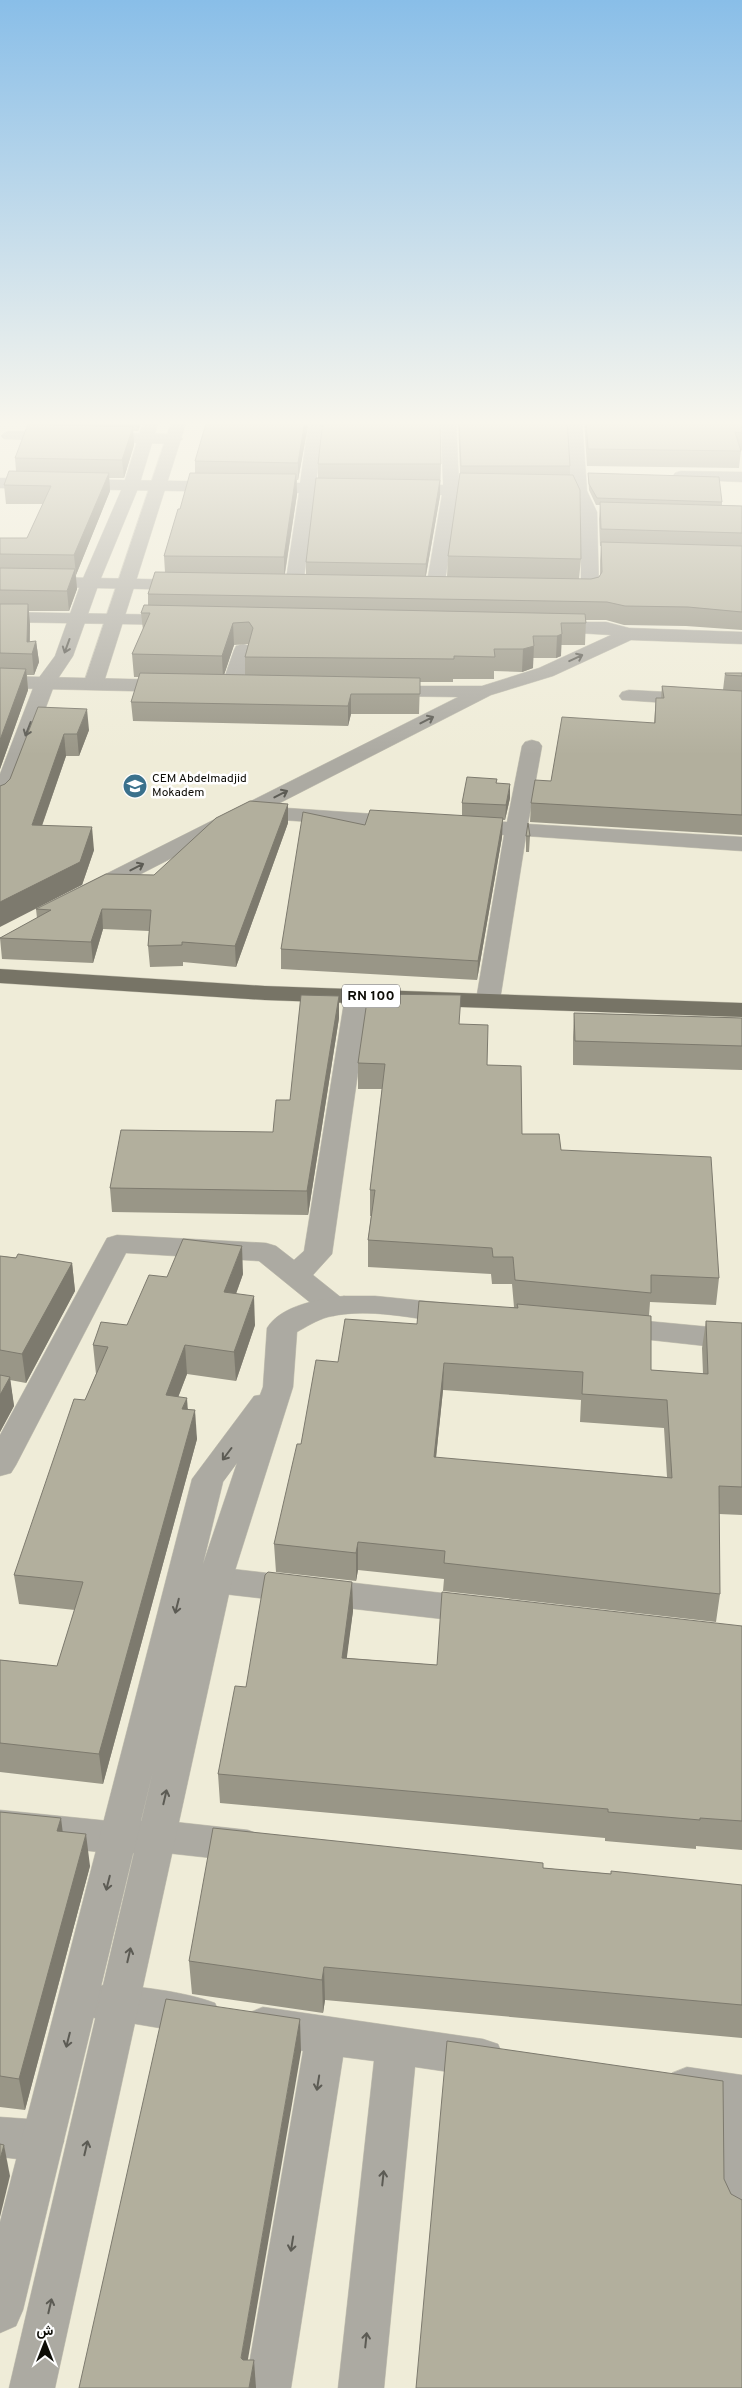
<svg xmlns="http://www.w3.org/2000/svg" width="742" height="2388" font-family="Overpass,Vazirmatn,sans-serif">
  <style>
    .lines { fill: none; stroke-linecap: round; stroke-linejoin: round }
    .minor-casing { stroke: #cbc8b6; stroke-width: 1 }
    .tertiary-casing { stroke: #cbc8b6; stroke-width: 1 }
    .primary-casing { stroke: #cbc8b6; stroke-width: 1 }
    .minor { fill: #acaaa2; fill-rule: evenodd }
    .tertiary { fill: #acaaa2; fill-rule: evenodd }
    .primary { fill: #777466; fill-rule: evenodd }
    .wall { fill: #999687; fill-rule: evenodd }
    .shaded-wall { fill: #7d7a6e }
    .building { fill: #b2af9d; stroke: #7d7a6e; fill-rule: evenodd }
    .oneway { stroke: #5c5b54 }
    .labels { text-anchor: middle; dominant-baseline: central; stroke-width: 5; stroke-linejoin: round; paint-order: stroke }
    .far-poi-label { font-size: 12px; fill: #0d0c06; stroke: #fff; text-anchor: start }
    .shield { fill: #fff; stroke: #565551; stroke-width: 1 }
    .shield-label { font-size: 14px; font-weight: bold; fill: #0d0c06 }
  </style>
  <rect width="100%" height="100%" fill="#efecd8"/>
  <g class="lines">
    <defs>
      <g id="minor">
        <path d="M309,420H324L316,484H352L360,489L352,494L315,493L303,586L300,590H288L285,586L299,493L0,488V478L300,483Z"/>
        <path d="M441,420H456L459,485H495L503,490L495,495H458L444,588L441,592H429L426,588L442,495H403L395,490L403,485H443Z"/>
        <path d="M567,420H582L587,491L597,512L599,590L596,594C585,597 569,597 558,594L555,590L558,586L581,585V512L571,491Z"/>
        <path d="M9,431L175,434L183,439L175,444L4,439L1,436L4,433Z"/>
        <path d="M681,471L742,472V482L675,479L673,476L675,473Z"/>
        <path d="M0,576L189,580L195,581L198,585L195,589L189,590L0,586Z"/>
        <path d="M0,612L179,615L185,616L188,620L185,624L179,625L0,622Z"/>
        <path d="M549,622H606L629,628L742,632V644L631,640L553,676L491,695L272,807L404,816L412,817L415,822L412,827L404,828L250,818L98,896L90,898L82,896L79,891L82,886L458,697L383,696L376,694L373,690L376,686H482L539,668L611,635L543,631L540,627L543,623Z"/>
        <path d="M243,644L250,646L252,650L241,687L238,691H224L221,687L234,650L236,646Z"/>
        <path d="M0,676L172,680L179,682L182,686L179,690L172,692L0,688Z"/>
        <path d="M629,690L742,696V708L622,700L619,696L622,692Z"/>
        <path d="M532,740L539,742L542,746L528,824L742,837V851L526,836L500,1000L497,1005L488,1007L479,1005L476,1000L504,835L456,831L453,826L456,821L464,820L507,822L522,746L525,742Z"/>
        <path d="M357,989L366,991L369,996L332,1254L313,1275L343,1299L348,1306L343,1313L333,1316L323,1313L259,1261L126,1253L16,1465L11,1473L0,1476V1435L107,1238L117,1235L266,1243L276,1246L294,1260L304,1251L345,996L348,991Z"/>
        <path d="M215,1567L477,1597L489,1601L494,1610L489,1619L477,1623L215,1593L203,1589L198,1580L203,1571Z"/>
        <path d="M0,1810L119,1822L157,1820L248,1830L261,1835L267,1846L261,1857L248,1862L157,1852L119,1854L0,1842Z"/>
        <path d="M103,1985C135,1985 186,1992 215,2003L221,2016L215,2029L201,2035L118,2021H103L89,2016L83,2003L89,1990Z"/>
        <path d="M263,2007L483,2039L498,2044L504,2058L498,2072L483,2077L415,2067L384,2388H338L374,2061L343,2057L291,2388H245L303,2051L263,2045L249,2039L243,2026L249,2013Z"/>
        <path d="M687,2067L742,2075V2232L726,2225L720,2210L719,2111L687,2107L672,2101L666,2087L672,2073Z"/>
        <path d="M0,2117L43,2120L58,2126L64,2141L58,2156L43,2162L0,2157Z"/>
      </g>
      <g id="tertiary">
        <path d="M144,420H159L139,486L99,583L73,656L55,683L11,801L7,805L0,807V774L35,683L55,656L81,583L123,486Z"/>
        <path d="M172,420H187L103,685L100,689H86L83,685Z"/>
        <path d="M344,1296H375L455,1304L465,1307L470,1314L465,1321L455,1324C415,1319 368,1307 328,1317C317,1320 306,1327 297,1332L293,1387L232,1580L55,2388H9L153,1771L23,2310L16,2326L0,2333V2222L192,1479L254,1396L260,1395L263,1387L267,1328C281,1305 320,1299 344,1296ZM237,1463L203,1564L223,1482Z"/>
        <path d="M615,1318L742,1330V1350L605,1335L600,1328L605,1321Z"/>
      </g>
      <path id="primary" d="M0,969L265,986L742,1003V1017L265,1000L0,983Z"/>
    </defs>
    <use href="#minor" class="minor-casing"/>
    <use href="#tertiary" class="tertiary-casing"/>
    <use href="#primary" class="primary-casing"/>
    <use href="#minor" class="minor"/>
    <use href="#tertiary" class="tertiary"/>
    <use href="#primary" class="primary"/>
  </g>
  <g class="wall">
    <path d="M34,420H142L138,431H133L134,445L124,478H109L110,491L76,575L77,589L69,611H29L30,625V642L36,641L39,662L34,675H27L28,690L0,769V538H27L43,504H6L4,485L16,471L15,458L34,424Z"/>
    <path d="M309,420L298,480H297V494L285,574H306V562L318,478V464H441L440,496L426,576L447,577L448,556L460,473L458,420H567L570,466V475L581,559L579,579H591L599,577L600,575V560L601,546H600L599,519L600,505H596L589,490L588,473L722,502V505L742,506V630L686,626L624,625L606,620H586L585,645H561V656L556,658H533V668L522,672L494,671V679H453V682H420L419,714H351L348,726L133,721L131,702L139,677H134L132,654L143,630L141,613L148,605V594L165,572L164,556L180,509L195,473V461ZM248,644L245,657V675H224L234,645Z"/>
    <path d="M584,420H742V450H741L739,468L587,466Z"/>
    <path d="M725,673H742V835L530,822L531,803L551,781L654,723L656,698H661L662,686L723,690Z"/>
    <path d="M38,707L89,730L79,756H66L42,826L94,850L82,885L5,784L10,779Z"/>
    <path d="M497,783L510,798L505,820H502V837L477,980L281,969V949L462,816V803Z"/>
    <path d="M288,823L236,967L183,962V966L150,967L148,946L149,931L103,929L93,963L2,959L0,938L37,918L36,909L154,875Z"/>
    <path d="M526,836H530L529,852H526Z"/>
    <path d="M339,996V1018L308,1215L112,1212L110,1188L273,1132L290,1100Z"/>
    <path d="M574,1013L742,1018V1070L573,1065V1037Z"/>
    <path d="M460,1024L487,1065L522,1134L561,1150L719,1278L716,1305L650,1302L649,1316L651,1370L703,1374L702,1348L706,1321L742,1323V1515L719,1514L720,1594L716,1622L443,1591L444,1579L358,1570L356,1581L276,1572L274,1544L301,1444L338,1362L417,1324L514,1307L512,1284H492L491,1274L368,1267V1240L371,1216H370V1190L382,1089H358V1063ZM443,1390L581,1400L580,1422L664,1428L667,1477L436,1458Z"/>
    <path d="M0,1256L72,1263L75,1291L26,1383L10,1380L14,1406L0,1432Z"/>
    <path d="M243,1274L236,1294L255,1325L236,1381L187,1374L178,1397L188,1409L197,1439L103,1784L0,1772V1660L57,1666L75,1610L19,1604L14,1575L96,1374L93,1345L127,1325L167,1277Z"/>
    <path d="M352,1582L353,1611L346,1658L437,1665L742,1626V1850L696,1846V1849L605,1841V1838L220,1803L218,1774L246,1687Z"/>
    <path d="M0,1812L63,1832L90,1866L25,2110L0,2107Z"/>
    <path d="M543,1868L742,1885V2038L325,2000L323,2013L192,1994L189,1961Z"/>
  </g>
  <g class="shaded-wall">
    <path d="M138,420H142L138,431Z"/>
    <path d="M305,420H309L298,480V463Z"/>
    <path d="M133,427L134,445L124,478L122,460Z"/>
    <path d="M109,473L110,491L76,575L74,555Z"/>
    <path d="M296,474L297,494L284,578V557Z"/>
    <path d="M440,480V496L425,580L426,564Z"/>
    <path d="M75,569L77,589L69,611L67,591Z"/>
    <path d="M28,604L30,625L29,654L27,642Z"/>
    <path d="M233,623L234,645L223,678L222,656Z"/>
    <path d="M562,634L561,656L556,658L557,636Z"/>
    <path d="M36,641L39,662L34,675L32,654Z"/>
    <path d="M534,646L533,668L522,672L523,649Z"/>
    <path d="M26,669L28,690L0,769V740Z"/>
    <path d="M351,694V714L348,726V706Z"/>
    <path d="M87,709L89,730L79,756L77,734Z"/>
    <path d="M64,734L66,756L34,848L32,825Z"/>
    <path d="M510,784V798L505,820L506,805Z"/>
    <path d="M288,804V823L236,967L235,946Z"/>
    <path d="M503,818L502,837L477,980L478,961Z"/>
    <path d="M92,827L94,850L82,885L0,927V902Z"/>
    <path d="M102,909L103,929L93,963L91,942Z"/>
    <path d="M339,996V1018L308,1215L307,1191Z"/>
    <path d="M242,1246L243,1274L226,1321L224,1292Z"/>
    <path d="M72,1263L75,1291L26,1383L22,1354Z"/>
    <path d="M254,1296L255,1325L236,1381L234,1352Z"/>
    <path d="M185,1345L187,1374L168,1424L166,1395Z"/>
    <path d="M444,1363L443,1390L433,1485L434,1457Z"/>
    <path d="M10,1377L14,1406L0,1432V1395Z"/>
    <path d="M187,1398L189,1427L182,1409Z"/>
    <path d="M195,1410L197,1439L103,1784L99,1754Z"/>
    <path d="M358,1542V1570L356,1581V1553Z"/>
    <path d="M352,1582L353,1611L343,1687L342,1658Z"/>
    <path d="M61,1818L65,1850L57,1831Z"/>
    <path d="M86,1834L90,1866L25,2110L19,2079Z"/>
    <path d="M324,1967L325,2000L323,2013L322,1980Z"/>
    <path d="M300,2019L301,2052L243,2388L241,2358Z"/>
    <path d="M4,2145L10,2176L0,2217V2159Z"/>
    <path d="M254,2360L256,2388H249Z"/>
  </g>
  <g class="building">
    <path d="M207,420H305L298,463L195,461Z"/>
    <path d="M323,420H440L441,464H318Z"/>
    <path d="M459,420H567L570,466H461Z"/>
    <path d="M586,420H742V433L735,432L741,451L588,449Z"/>
    <path d="M28,424L133,427L122,460L15,458Z"/>
    <path d="M9,471L109,473L74,555L0,554V538H27L51,486L4,485Z"/>
    <path d="M190,473L296,474L284,557L164,556L178,509H180Z"/>
    <path d="M460,473L573,475L580,490L581,559L448,556Z"/>
    <path d="M588,473L719,477L722,502L597,498L589,484Z"/>
    <path d="M316,478L440,480L426,564L306,562Z"/>
    <path d="M600,502L742,506V533L601,529Z"/>
    <path d="M601,542L742,546V612L688,607L625,606L607,602L148,594L155,572L591,579L599,577L602,572Z"/>
    <path d="M0,568L75,569L67,591L0,590Z"/>
    <path d="M0,604H28L27,642L36,641L32,654L0,653Z"/>
    <path d="M144,605L585,614L586,623H561L562,634L557,636H533L534,646L523,649H494L495,657L454,656V659L245,657L253,628L249,622L233,623L222,656L132,654L150,613H141Z"/>
    <path d="M0,668L26,669L0,740Z"/>
    <path d="M140,673L420,678V694H351L348,706L131,702Z"/>
    <path d="M725,673H742V676L726,675Z"/>
    <path d="M662,686L742,691V815L531,803L535,780L551,781L562,717L655,723L656,698H664Z"/>
    <path d="M38,707L87,709L77,734H64L32,825L92,827L80,862L0,902V786L5,784L10,779Z"/>
    <path d="M467,777L497,779L496,783L510,784L506,805L462,803Z"/>
    <path d="M250,801L288,804L235,946L182,942V945L148,946L151,910L102,909L91,942L0,938L51,910L36,909L106,874L154,875L216,818Z"/>
    <path d="M370,810L503,818L478,961L281,949L303,812L365,825Z"/>
    <path d="M528,823L530,836H526Z"/>
    <path d="M368,994L461,995L459,1024L488,1025L487,1065L521,1066L522,1134H559L561,1150L711,1157L719,1278L651,1275V1293L515,1280L513,1257H493L492,1248L368,1240L375,1190H370L385,1064L358,1063Z"/>
    <path d="M301,995L339,996L307,1191L110,1188L121,1130L273,1132L276,1100H290Z"/>
    <path d="M574,1013L742,1018V1046L575,1041Z"/>
    <path d="M183,1239L242,1246L224,1292L254,1296L234,1352L185,1345L166,1395L187,1398L182,1409L195,1410L99,1754L0,1743V1660L57,1666L83,1582L14,1575L74,1399L85,1400L108,1347L93,1345L101,1322L127,1325L149,1275L167,1277Z"/>
    <path d="M18,1254L72,1263L22,1354L0,1350V1256L16,1258Z"/>
    <path d="M419,1301L518,1308L517,1304L651,1316V1370L708,1374L706,1321L742,1323V1487L719,1486L720,1594L444,1563L445,1551L358,1542L356,1553L274,1544L297,1444H301L316,1360L338,1362L345,1319L417,1324ZM444,1363L583,1372L582,1394L667,1400L672,1478L434,1457Z"/>
    <path d="M0,1375L10,1377L0,1395Z"/>
    <path d="M268,1572L352,1582L342,1658L437,1665L442,1592L742,1626V1821L700,1818V1820L608,1812V1809L218,1774L235,1686L246,1687L265,1575Z"/>
    <path d="M0,1812L61,1818L57,1831L86,1834L19,2079L0,2076Z"/>
    <path d="M213,1828L543,1863V1868L611,1874V1871L742,1885V2005L324,1967L322,1980L189,1961Z"/>
    <path d="M166,1999L300,2019L241,2358L243,2360H254L249,2388H79Z"/>
    <path d="M447,2041L723,2081L724,2179L731,2194L742,2200V2388H416Z"/>
    <path d="M0,2144L4,2145L0,2159Z"/>
  </g>
  <defs><path id="oneway-shaft" d="M-6 0H5M1.5-3L5.5 0L1.5 3" fill="none" stroke-width="1.6" stroke-linecap="round" stroke-linejoin="round" transform="scale(1.25)"/></defs>
  <g class="oneway">
    <use href="#oneway-shaft" transform="translate(67 646) rotate(110)"/>
    <use href="#oneway-shaft" transform="translate(576 658) rotate(-25)"/>
    <use href="#oneway-shaft" transform="translate(427 720) rotate(-27)"/>
    <use href="#oneway-shaft" transform="translate(28 729) rotate(111)"/>
    <use href="#oneway-shaft" transform="translate(281 794) rotate(-27)"/>
    <use href="#oneway-shaft" transform="translate(137 867) rotate(-27)"/>
    <use href="#oneway-shaft" transform="translate(227 1454) rotate(127)"/>
    <use href="#oneway-shaft" transform="translate(177 1606) rotate(104)"/>
    <use href="#oneway-shaft" transform="translate(165 1797) rotate(-77)"/>
    <use href="#oneway-shaft" transform="translate(108 1883) rotate(104)"/>
    <use href="#oneway-shaft" transform="translate(129 1955) rotate(-77)"/>
    <use href="#oneway-shaft" transform="translate(68 2040) rotate(104)"/>
    <use href="#oneway-shaft" transform="translate(318 2083) rotate(99)"/>
    <use href="#oneway-shaft" transform="translate(86 2148) rotate(-77)"/>
    <use href="#oneway-shaft" transform="translate(383 2178) rotate(-84)"/>
    <use href="#oneway-shaft" transform="translate(292 2244) rotate(99)"/>
    <use href="#oneway-shaft" transform="translate(50 2306) rotate(-77)"/>
    <use href="#oneway-shaft" transform="translate(366 2340) rotate(-84)"/>
  </g>
  <linearGradient id="sky" x2="0" y2="1"><stop stop-color="#89bee8"/><stop offset="0.56" stop-color="#f8f6ed"/><stop offset="1" stop-color="#f8f6ed" stop-opacity="0"/></linearGradient>
  <rect width="742" height="755" fill="url(#sky)"/>
  <defs>
    <symbol id="school-disc" viewBox="-11 -11 22 22"><circle r="9.5" fill="#3a718c" stroke="#fff"/><path d="M0-5L7-2L0 1L-7-2ZM-4 1L0 2.5L4 1V4Q0 6-4 4Z" fill="#fff"/></symbol>
  </defs>
  <g fill-rule="evenodd">
    <use href="#school-disc" x="121" y="772" width="28" height="28"/>
  </g>
  <g class="labels">
    <g class="far-poi-label">
      <text x="152" y="779">CEM Abdelmadjid<tspan x="152" dy="14">Mokadem</tspan></text>
    </g>
    <rect class="shield" x="342" y="984.5" width="58" height="23" rx="4"/>
    <g class="shield-label">
      <text x="371" y="996">RN 100</text>
    </g>
  </g>
  <g transform="translate(45 2343)" stroke="#ffffff" stroke-width="4" paint-order="stroke">
  <path d="M0-4L9 19L0 12L-9 19Z" fill="#0d0c06"/>
  <text y="-8" font-size="14" font-weight="bold" text-anchor="middle" fill="#0d0c06">ش</text>
  </g>
</svg>
